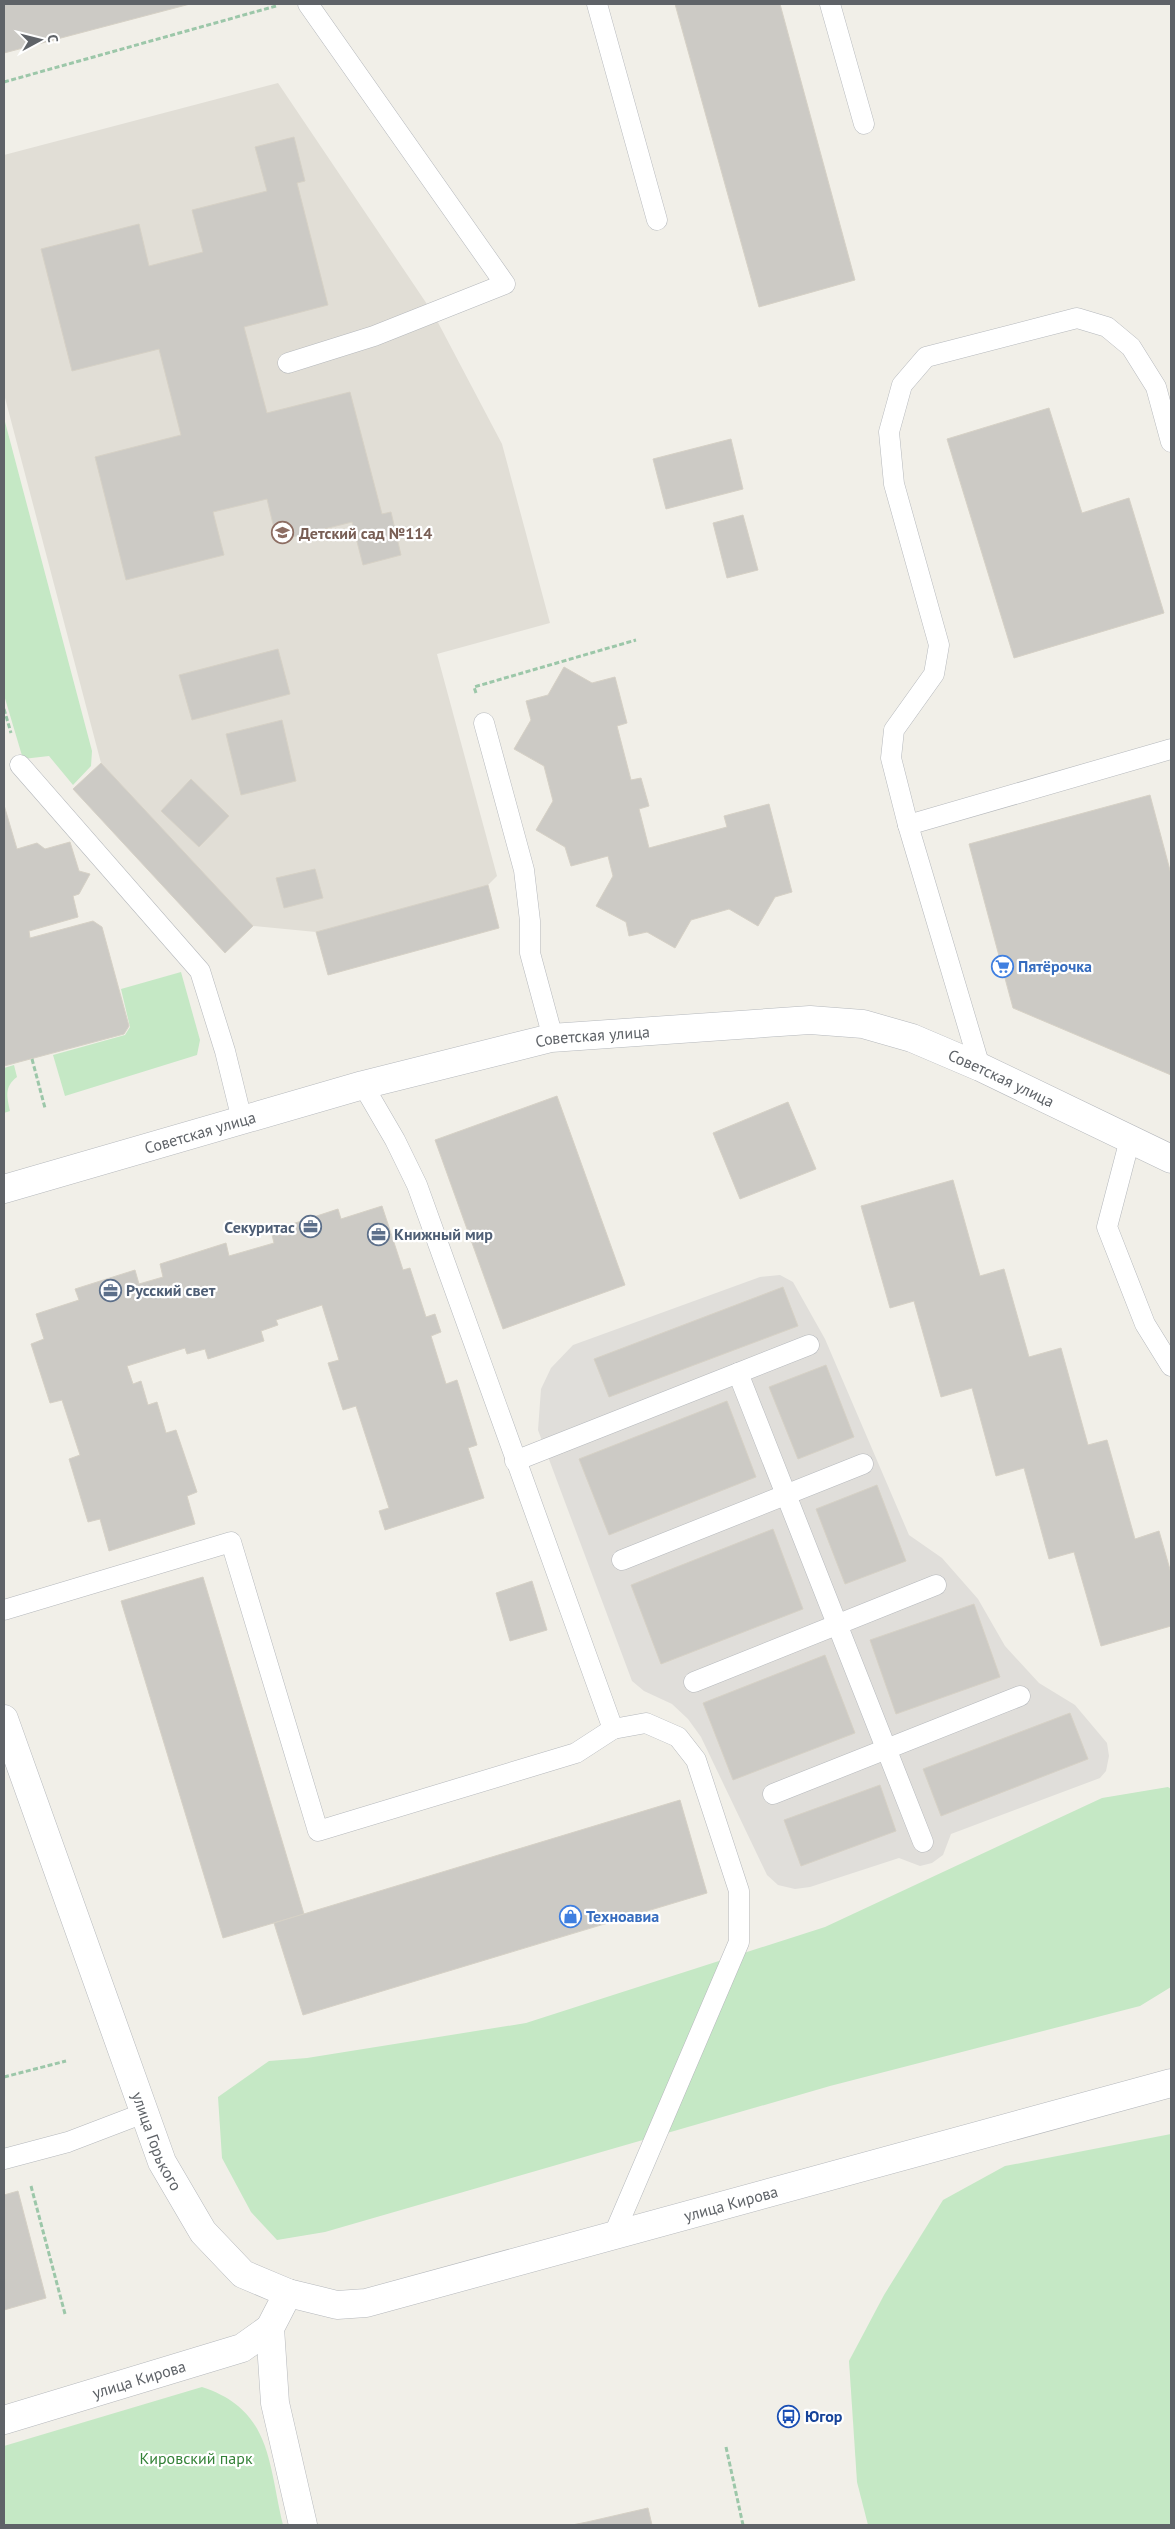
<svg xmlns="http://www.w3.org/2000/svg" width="1175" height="2529" font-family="'PT Sans',sans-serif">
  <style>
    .industrial { fill: #e0deda }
    .education { fill: #e1ded6 }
    .green { fill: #c5e8c5 }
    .building { fill: #cccac5; stroke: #d6d1c6 }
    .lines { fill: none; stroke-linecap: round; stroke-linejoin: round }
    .service-casing { stroke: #b5b8bc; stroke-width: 21 }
    .pedestrian-casing { stroke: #b5b8bc; stroke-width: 29 }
    .minor-casing { stroke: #b5b8bc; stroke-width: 29 }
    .tertiary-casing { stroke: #b5b8bc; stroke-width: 29 }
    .path { stroke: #9cc7a9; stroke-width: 3; stroke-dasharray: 5 2.5; stroke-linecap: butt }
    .service { stroke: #fff; stroke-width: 20 }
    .pedestrian { stroke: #fff; stroke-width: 28 }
    .minor { stroke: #fff; stroke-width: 28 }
    .tertiary { stroke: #fff; stroke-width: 28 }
    .labels { text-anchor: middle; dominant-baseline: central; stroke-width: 4.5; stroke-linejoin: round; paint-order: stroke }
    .education-label { font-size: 16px; font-weight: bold; fill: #785e54; stroke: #fff; text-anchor: start }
    .shop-label { font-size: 16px; font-weight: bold; fill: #366cbe; stroke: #fff; text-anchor: start }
    .street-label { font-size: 16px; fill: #5f6368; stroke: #fff }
    .service-label { font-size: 16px; font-weight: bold; fill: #4e5e75; stroke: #fff; text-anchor: start }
    .transit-label { font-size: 16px; font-weight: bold; fill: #164399; stroke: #fff; text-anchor: start }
    .park-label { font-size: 16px; fill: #348238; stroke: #fff }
  </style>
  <rect width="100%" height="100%" fill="#f1efe8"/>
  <path class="industrial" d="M780,1275L793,1282L825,1339L909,1535L942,1558L978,1599L1005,1646L1039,1683L1075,1705L1107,1743L1109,1756L1106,1771L1100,1778L951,1834L943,1855L932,1863L920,1866L899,1858L810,1887L795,1889L778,1885L767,1875L701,1737L688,1719L672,1704L644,1691L632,1681L538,1430L541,1389L551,1368L573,1345L760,1277Z"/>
  <path class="education" d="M278,83L433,313L502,444L550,623L437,654L497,876L488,885L316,932L253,926L101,763L4,394V155Z"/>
  <g class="green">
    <path d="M4,418L92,751L91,766L73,785L49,756L23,759L4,695Z"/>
    <path d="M181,972L200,1040L197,1055L65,1096L53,1055L125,1035L130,1027L121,989Z"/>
    <path d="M14,1065L17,1077C4,1087 7,1096 10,1111L4,1113V1068Z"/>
    <path d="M1168,1787L1171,1789V1987L1140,2006L830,2086L325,2232L277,2240L251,2212L222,2158L218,2097L269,2061L307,2058L526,2023L825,1927L1102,1798Z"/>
    <path d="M1171,2134V2525H868L857,2482L849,2361L884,2295L943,2200L1005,2166Z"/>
    <path d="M202,2387C272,2410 268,2463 283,2525H4V2446Z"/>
  </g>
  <g class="building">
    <path d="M4,4H190L4,53Z"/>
    <path d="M675,4H780L855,280L759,307Z"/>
    <path d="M294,137L305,181L297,183L328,305L244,327L267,413L350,392L382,514L391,512L401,555L363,565L352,522L277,541L267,499L213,512L224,555L126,580L95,457L181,435L159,349L72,371L41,249L139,224L149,266L203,252L192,210L267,191L255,147Z"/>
    <path d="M1049,408L1082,513L1129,498L1164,613L1014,658L947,439Z"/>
    <path d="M731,439L743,489L666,509L653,459Z"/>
    <path d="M743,515L758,570L727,578L713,523Z"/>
    <path d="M278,649L290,694L192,720L179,675Z"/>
    <path d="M564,667L592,683L615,677L627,723L617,726L631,780L641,778L649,806L639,809L649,848L727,827L724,816L769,804L792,892L775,897L758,926L729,909L691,920L675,948L647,932L629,936L626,922L596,906L613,876L608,856L571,866L565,847L536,830L553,801L544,766L514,749L531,720L526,701L548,695Z"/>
    <path d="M282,720L296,781L241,795L226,734Z"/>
    <path d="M101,763L253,926L225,953L73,789Z"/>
    <path d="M191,779L229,816L199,847L161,811Z"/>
    <path d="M1150,795L1171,874V1075L1013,1008L969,844Z"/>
    <path d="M4,805L17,849L37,843L45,849L70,842L79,871L90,874L79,894L73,896L78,917L29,931L30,938L93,921L102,927L129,1026L124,1034L4,1066Z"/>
    <path d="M315,869L323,898L284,908L276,878Z"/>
    <path d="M488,885L499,928L328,975L316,932Z"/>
    <path d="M557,1096L625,1285L503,1329L435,1140Z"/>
    <path d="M788,1102L816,1169L740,1199L713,1133Z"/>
    <path d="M953,1180L980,1276L1004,1269L1029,1357L1061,1348L1088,1445L1107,1440L1135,1539L1159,1531L1171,1573V1626L1101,1646L1074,1552L1049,1559L1024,1468L996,1476L972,1388L941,1397L914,1301L890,1308L861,1206Z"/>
    <path d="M382,1206L403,1270L410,1268L426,1317L435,1314L441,1332L431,1336L446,1384L457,1380L477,1445L468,1448L484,1498L385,1530L379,1511L389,1508L356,1406L343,1410L328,1363L339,1360L322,1305L276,1320L278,1325L261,1331L264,1341L208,1359L205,1349L187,1354L185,1348L127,1366L133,1384L141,1381L148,1405L157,1402L166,1433L176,1430L197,1492L187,1496L195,1524L109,1551L100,1519L88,1522L69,1459L80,1455L62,1400L50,1403L31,1344L44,1339L36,1314L79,1300L75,1289L135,1270L139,1284L163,1277L160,1264L226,1243L229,1256L274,1243L271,1231L338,1209L341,1219Z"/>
    <path d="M783,1287L798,1326L609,1397L594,1359Z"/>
    <path d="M826,1365L854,1437L798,1459L769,1387Z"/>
    <path d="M727,1401L756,1477L609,1535L579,1459Z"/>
    <path d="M877,1485L906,1561L845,1584L816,1509Z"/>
    <path d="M773,1529L803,1609L661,1664L631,1585Z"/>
    <path d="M203,1577L304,1914L223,1938L121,1601Z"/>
    <path d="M532,1581L547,1630L510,1641L496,1593Z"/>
    <path d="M974,1604L1000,1677L896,1714L870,1640Z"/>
    <path d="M825,1655L855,1733L733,1780L703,1703Z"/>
    <path d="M1070,1713L1088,1759L941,1816L923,1769Z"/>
    <path d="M880,1785L896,1831L801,1866L784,1820Z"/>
    <path d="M680,1800L707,1893L303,2015L274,1923Z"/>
    <path d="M18,2191L46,2298L4,2310V2195Z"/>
    <path d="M648,2508L652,2525H572L587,2522Z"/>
  </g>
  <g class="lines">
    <defs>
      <g id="service">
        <path d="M597,4L657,220"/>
        <path d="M830,4L864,124"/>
        <path d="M288,363L374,336L505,284L308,4"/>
        <path d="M484,723L524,870L530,921V953L553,1038"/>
        <path d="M20,765L200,971L225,1051L242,1120"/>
        <path d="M908,825L1171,749"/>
        <path d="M980,1067L908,825L891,758L894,730L934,674L939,645L894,484L889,432L902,385L926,357L1077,318L1107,327L1131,347L1156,387L1171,442"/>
        <path d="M363,1085L395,1140L417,1185L613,1729L646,1723L678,1737L696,1760L739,1891V1942L614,2234"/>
        <path d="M1130,1139L1107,1227L1145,1324L1171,1366"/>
        <path d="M809,1345L738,1373L923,1842"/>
        <path d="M515,1461L738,1373"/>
        <path d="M622,1560L863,1464"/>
        <path d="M4,1610L231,1542L318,1831L576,1753L613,1729"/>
        <path d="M694,1682L936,1585"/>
        <path d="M773,1794L1020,1696"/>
        <path d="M4,2159L68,2142L144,2113"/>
      </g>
      <g id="pedestrian">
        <path id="s1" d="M4,2420L242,2348L270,2328"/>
      </g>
      <g id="minor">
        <path id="s2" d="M4,1189L363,1085L551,1038L810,1020L863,1024L912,1038L980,1067L1171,1159"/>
        <path d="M288,2293L270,2328L275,2403L303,2525"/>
      </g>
      <g id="tertiary">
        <path id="s3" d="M4,1719L162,2162L203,2232L243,2274L288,2293L337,2305L366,2303L1171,2083"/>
      </g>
    </defs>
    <use href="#service" class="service-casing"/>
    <use href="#pedestrian" class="pedestrian-casing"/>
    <use href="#minor" class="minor-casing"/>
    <use href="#tertiary" class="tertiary-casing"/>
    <g class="path">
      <path d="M4,82L276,6"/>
      <path d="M476,693L474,687L636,640"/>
      <path d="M4,709L11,733"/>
      <path d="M32,1059L45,1108"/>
      <path d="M4,2077L66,2061"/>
      <path d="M31,2186L65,2314"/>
      <path d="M726,2447L743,2525"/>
    </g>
    <use href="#service" class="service"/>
    <use href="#pedestrian" class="pedestrian"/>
    <use href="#minor" class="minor"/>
    <use href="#tertiary" class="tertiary"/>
  </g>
  <defs>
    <symbol id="school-ring" viewBox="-11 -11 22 22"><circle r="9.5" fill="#fff" stroke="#8d6e63" stroke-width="1.5"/><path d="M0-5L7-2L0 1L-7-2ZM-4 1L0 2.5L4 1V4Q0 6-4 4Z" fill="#8d6e63"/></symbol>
    <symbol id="supermarket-ring" viewBox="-11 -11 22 22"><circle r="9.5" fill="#fff" stroke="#3f7fe0" stroke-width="1.5"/><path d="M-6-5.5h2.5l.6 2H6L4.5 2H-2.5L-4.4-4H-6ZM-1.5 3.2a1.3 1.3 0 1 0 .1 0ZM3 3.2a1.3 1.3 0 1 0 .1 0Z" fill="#3f7fe0"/></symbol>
    <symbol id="office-ring" viewBox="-11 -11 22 22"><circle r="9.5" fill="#fff" stroke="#5c6f8a" stroke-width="1.5"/><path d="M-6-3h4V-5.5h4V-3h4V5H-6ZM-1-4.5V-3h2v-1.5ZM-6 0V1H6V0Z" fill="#5c6f8a"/></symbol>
    <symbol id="shop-ring" viewBox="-11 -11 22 22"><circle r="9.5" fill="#fff" stroke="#3f7fe0" stroke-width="1.5"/><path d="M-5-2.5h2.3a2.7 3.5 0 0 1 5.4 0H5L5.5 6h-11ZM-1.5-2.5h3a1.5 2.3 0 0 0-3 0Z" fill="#3f7fe0"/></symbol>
    <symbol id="bus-ring" viewBox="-11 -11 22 22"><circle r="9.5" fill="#fff" stroke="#1a4fb4" stroke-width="1.5"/><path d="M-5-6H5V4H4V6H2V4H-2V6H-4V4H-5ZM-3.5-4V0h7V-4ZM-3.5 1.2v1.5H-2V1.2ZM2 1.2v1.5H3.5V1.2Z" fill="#1a4fb4"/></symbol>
  </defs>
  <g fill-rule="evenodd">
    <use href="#school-ring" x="270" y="520" width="25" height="25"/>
    <use href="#supermarket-ring" x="990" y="954" width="25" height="25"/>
    <use href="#office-ring" x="298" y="1214" width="25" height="25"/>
    <use href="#office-ring" x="366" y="1222" width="25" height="25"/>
    <use href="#office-ring" x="98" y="1278" width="25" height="25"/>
    <use href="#shop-ring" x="558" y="1904" width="25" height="25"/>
    <use href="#bus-ring" x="776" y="2404" width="25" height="25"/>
  </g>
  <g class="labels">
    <g class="education-label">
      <text x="299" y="533">Детский сад №114</text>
    </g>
    <g class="shop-label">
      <text x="1018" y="966">Пятёрочка</text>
      <text x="586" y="1916">Техноавиа</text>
    </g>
    <g class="street-label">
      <text stroke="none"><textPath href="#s2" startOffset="609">Советская улица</textPath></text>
      <text stroke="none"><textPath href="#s2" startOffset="1029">Советская улица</textPath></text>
      <text stroke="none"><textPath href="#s2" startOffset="204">Советская улица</textPath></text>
      <text stroke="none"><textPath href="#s3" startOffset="449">улица Горького</textPath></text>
      <text stroke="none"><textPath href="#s3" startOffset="1116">улица Кирова</textPath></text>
      <text stroke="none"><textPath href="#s1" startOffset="141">улица Кирова</textPath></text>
    </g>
    <g class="service-label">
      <text x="295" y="1227" text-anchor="end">Секуритас</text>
      <text x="394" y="1234">Книжный мир</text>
      <text x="126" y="1290">Русский свет</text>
    </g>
    <g class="transit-label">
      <text x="805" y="2416">Югор</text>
    </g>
    <g class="park-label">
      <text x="196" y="2458">Кировский парк</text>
    </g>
  </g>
  <rect width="1175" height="2529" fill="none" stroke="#5f6368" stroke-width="10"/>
  <g transform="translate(40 40) rotate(83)" stroke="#ffffff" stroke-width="4" paint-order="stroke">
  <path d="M0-4L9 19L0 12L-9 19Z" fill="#5f6368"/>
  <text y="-8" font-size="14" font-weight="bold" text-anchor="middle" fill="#5f6368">С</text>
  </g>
</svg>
